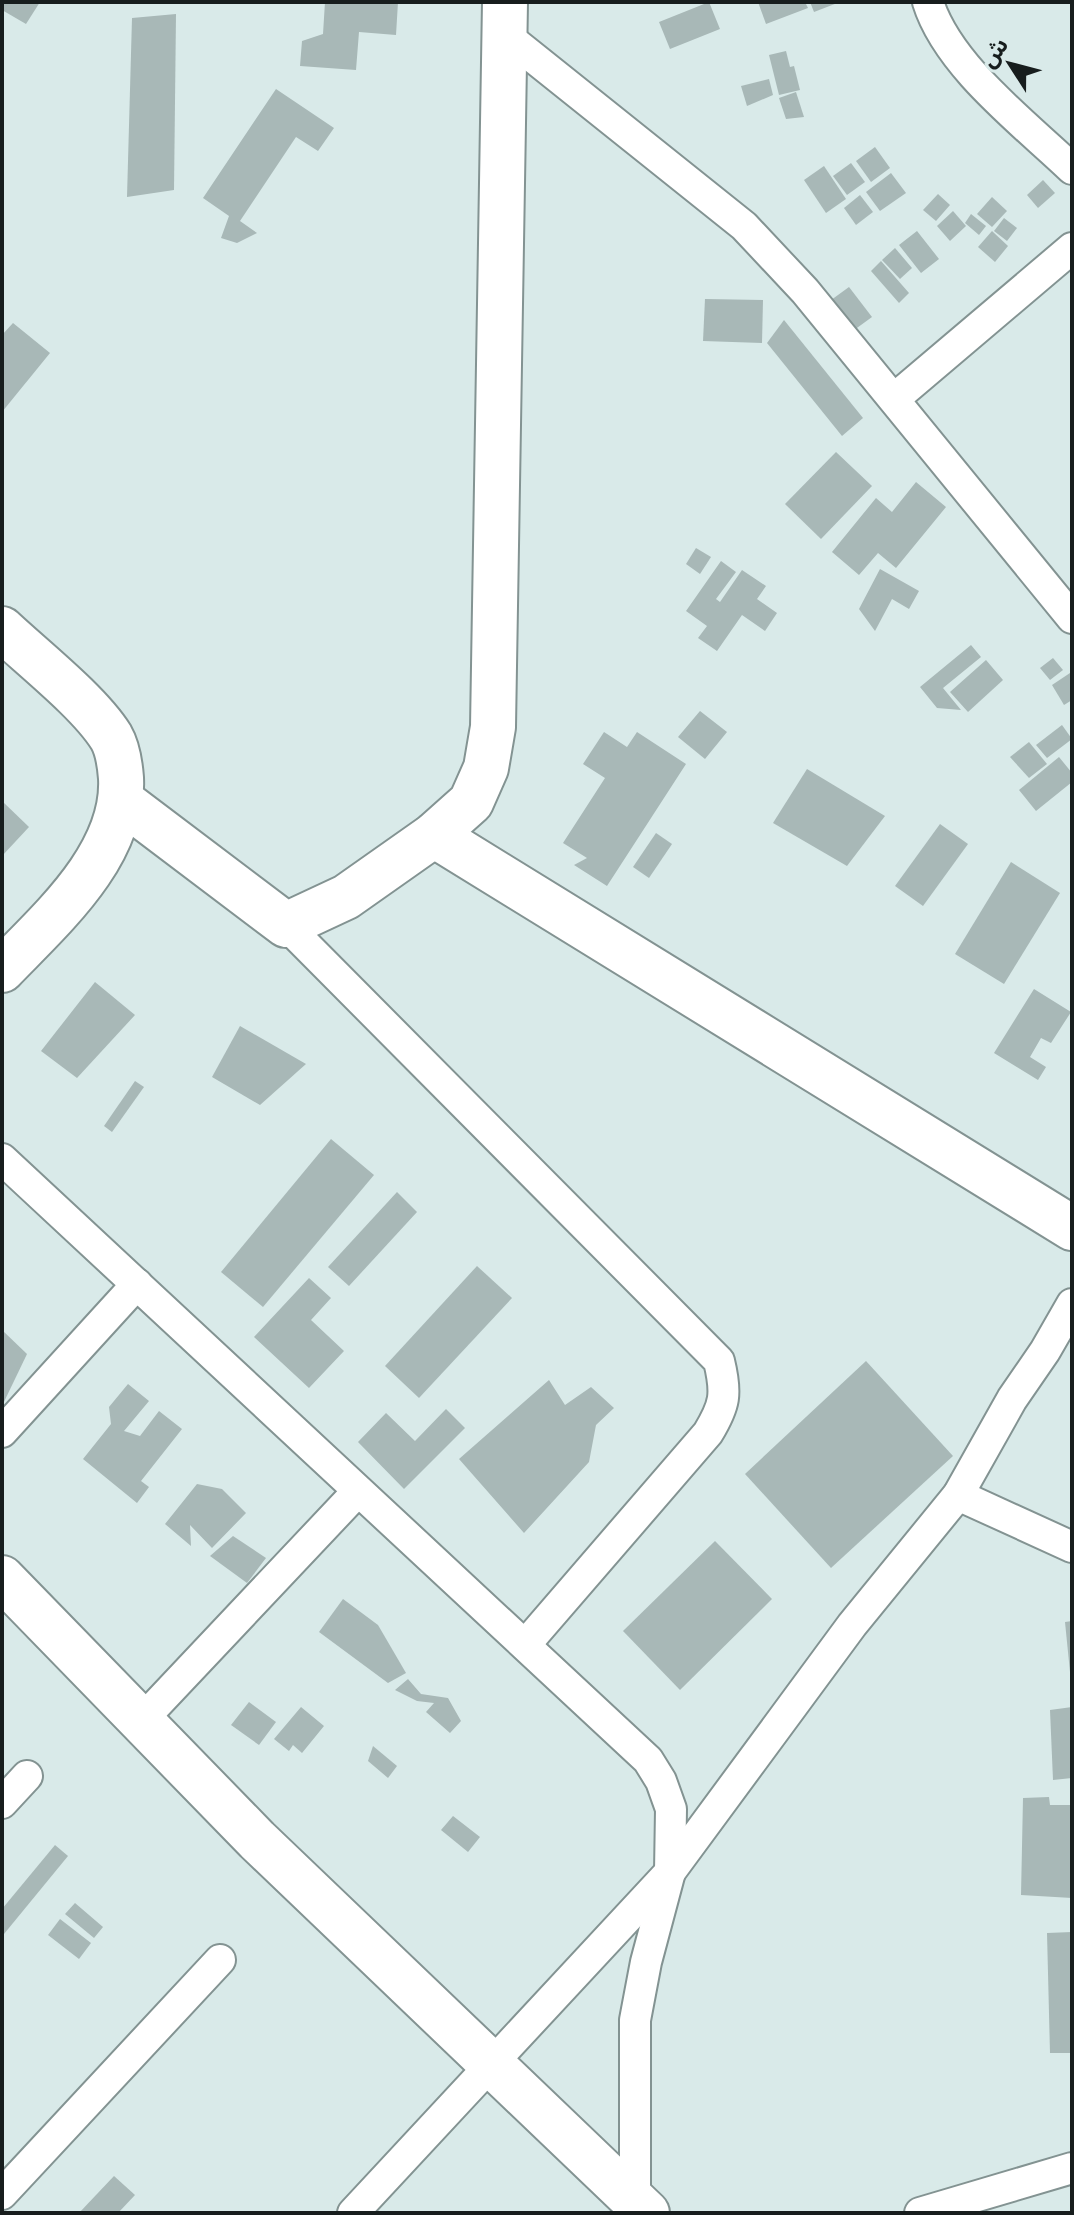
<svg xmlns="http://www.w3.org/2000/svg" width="1074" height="2215" font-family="Raleway,'Noto Sans Arabic',sans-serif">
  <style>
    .building { fill: #a8b8b7 }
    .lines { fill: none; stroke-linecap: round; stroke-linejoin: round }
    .street-casing { stroke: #839392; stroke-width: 34 }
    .secondary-casing { stroke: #839392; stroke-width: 48 }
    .street { stroke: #fff; stroke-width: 30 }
    .secondary { stroke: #fff; stroke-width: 44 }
  </style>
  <rect width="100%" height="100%" fill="#d9eae9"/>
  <g class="building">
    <path d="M2,2H40L26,24L2,10Z"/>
    <path d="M325,2H398L396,35L359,32L356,70L300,66L302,41L323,34Z"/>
    <path d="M709,2L720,29L670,49L659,22Z"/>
    <path d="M758,2H805L808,8L766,24Z"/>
    <path d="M810,2H840L814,12Z"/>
    <path d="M176,14L174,190L127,197L132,18Z"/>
    <path d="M786,51L790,67L794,66L800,90L779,95L769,55Z"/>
    <path d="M769,79L773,95L747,106L741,86Z"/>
    <path d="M276,89L334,128L318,151L296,137L240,221L257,233L237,243L221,238L229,216L203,198Z"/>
    <path d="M796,92L804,117L786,119L779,98Z"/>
    <path d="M875,147L890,168L871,182L856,161Z"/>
    <path d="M851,163L865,182L847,195L833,176Z"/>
    <path d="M824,166L846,199L826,213L804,180Z"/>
    <path d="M891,173L906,193L880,211L866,192Z"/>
    <path d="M1043,180L1055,193L1038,208L1027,195Z"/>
    <path d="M938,194L950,205L936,221L923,210Z"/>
    <path d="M860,195L873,212L856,225L844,208Z"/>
    <path d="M992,197L1007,211L992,227L977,214Z"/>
    <path d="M953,211L966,226L950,241L937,226Z"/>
    <path d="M971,214L986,226L979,235L965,223Z"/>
    <path d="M1004,218L1017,228L1007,241L994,231Z"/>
    <path d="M917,231L939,259L921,273L899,245Z"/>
    <path d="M992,231L1008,246L995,262L978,247Z"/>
    <path d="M895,248L912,268L900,279L882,260Z"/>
    <path d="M881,261L909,293L899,303L871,271Z"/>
    <path d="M849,287L872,317L850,333L827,303Z"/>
    <path d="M705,299L763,300L762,343L703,341Z"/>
    <path d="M784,320L863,418L842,436L767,343Z"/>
    <path d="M13,323L50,353L2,412V335Z"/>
    <path d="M836,452L872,486L821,539L785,504Z"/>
    <path d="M916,482L946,507L896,568L878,553L859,575L832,552L876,498L892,512Z"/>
    <path d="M696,548L711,557L700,574L686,564Z"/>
    <path d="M721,561L736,572L716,599L720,602L742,570L766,586L757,599L777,613L765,631L742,615L717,651L698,638L707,626L686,611Z"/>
    <path d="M880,569L919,591L909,609L892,599L875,631L859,609Z"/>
    <path d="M971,645L981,657L943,688L961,710L937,708L920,687Z"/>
    <path d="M1053,658L1063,670L1050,680L1040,668Z"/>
    <path d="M986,660L1003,680L968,712L950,692Z"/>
    <path d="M1070,673L1072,700L1064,705L1052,685Z"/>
    <path d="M700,711L727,732L705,759L678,737Z"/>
    <path d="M1062,725L1072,739L1047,758L1036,745Z"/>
    <path d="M604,732L627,747L637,732L686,764L607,886L574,865L587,858L563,843L605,778L583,764Z"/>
    <path d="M1029,742L1047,764L1029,778L1010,757Z"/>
    <path d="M1059,757L1072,773V782L1036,811L1019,790Z"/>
    <path d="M807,769L885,816L847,866L773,823Z"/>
    <path d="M2,801L29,827L2,856Z"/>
    <path d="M940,824L968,844L923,906L895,886Z"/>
    <path d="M656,833L672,844L649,878L633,867Z"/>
    <path d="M1011,862L1060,893L1004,984L955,954Z"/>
    <path d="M95,982L135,1015L77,1078L41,1051Z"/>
    <path d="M1034,989L1071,1012L1051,1043L1041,1038L1030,1057L1046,1067L1038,1080L994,1053Z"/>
    <path d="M240,1026L306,1064L260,1105L212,1077Z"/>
    <path d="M135,1081L144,1087L112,1132L104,1126Z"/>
    <path d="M331,1139L374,1175L263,1307L221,1272Z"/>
    <path d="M397,1192L417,1212L349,1286L328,1267Z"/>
    <path d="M477,1266L512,1298L419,1398L385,1366Z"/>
    <path d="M309,1278L331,1298L311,1320L344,1351L309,1388L254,1337Z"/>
    <path d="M2,1330L27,1354L2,1406Z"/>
    <path d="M866,1361L953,1456L831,1568L745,1474Z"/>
    <path d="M549,1380L565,1405L591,1387L614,1408L596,1425L589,1462L524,1533L459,1459Z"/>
    <path d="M128,1384L149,1401L124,1431L140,1436L159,1411L182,1429L141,1481L149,1487L137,1503L83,1459L111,1424L109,1407Z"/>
    <path d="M446,1409L465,1428L404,1489L358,1442L386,1413L415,1441Z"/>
    <path d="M197,1484L222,1489L246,1513L212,1548L190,1525L191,1546L165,1524Z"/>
    <path d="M233,1536L266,1558L247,1583L210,1556Z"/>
    <path d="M715,1541L772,1599L680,1690L623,1631Z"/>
    <path d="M343,1599L378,1625L406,1673L388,1683L319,1632Z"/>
    <path d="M1072,1621V1672H1070L1065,1622Z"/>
    <path d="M408,1679L421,1694L448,1698L461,1721L450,1733L426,1712L434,1703L417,1701L395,1690Z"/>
    <path d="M249,1702L276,1722L259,1745L231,1725Z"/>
    <path d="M301,1707L324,1726L302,1753L293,1745L289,1751L274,1739Z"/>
    <path d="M1072,1707V1778L1053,1780L1050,1710Z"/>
    <path d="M373,1746L397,1766L388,1778L368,1761Z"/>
    <path d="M1049,1797L1050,1805H1072V1898L1021,1895L1023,1798Z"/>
    <path d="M453,1816L480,1837L468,1852L441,1830Z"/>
    <path d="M55,1845L68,1856L4,1934L2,1909Z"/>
    <path d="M75,1903L103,1927L94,1938L65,1914Z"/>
    <path d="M60,1919L91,1943L79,1959L48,1935Z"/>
    <path d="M1072,1932V2053H1050L1047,1933Z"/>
    <path d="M114,2176L135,2195L118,2213H79Z"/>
  </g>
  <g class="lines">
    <defs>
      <g id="street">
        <path d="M928,2C948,66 1024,123 1072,169"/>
        <path d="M504,34L744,226L805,291L1072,618"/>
        <path d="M894,399L1072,248"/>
        <path d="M286,925L719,1361C727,1394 725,1405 708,1433L525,1645"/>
        <path d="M2,1159L648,1760L661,1781L671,1809L670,1872L646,1962L635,2020V2201"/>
        <path d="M2,1432L137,1284"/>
        <path d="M958,1495L1072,1547"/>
        <path d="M141,1721L358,1491"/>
        <path d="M2,1803L27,1776"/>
        <path d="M2,2194L220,1960"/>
        <path d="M353,2213L670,1872L852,1625L958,1495L1012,1399L1045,1351L1072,1304"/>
        <path d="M920,2213L1072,2168"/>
      </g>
      <g id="secondary">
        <path d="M2,629C34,659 89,702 111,737C118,749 120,765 121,778C125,855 51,919 2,970"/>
        <path d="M122,801L286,925L346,897L434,835L471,802L486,768L493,727L505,2"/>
        <path d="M434,835L1072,1228"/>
        <path d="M2,1578L257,1840L647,2213"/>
      </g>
    </defs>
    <use href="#street" class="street-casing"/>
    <use href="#secondary" class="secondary-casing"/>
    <use href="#street" class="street"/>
    <use href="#secondary" class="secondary"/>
  </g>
  <rect width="1074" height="2215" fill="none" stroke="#171d1d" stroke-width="8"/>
  <g transform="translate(1010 64) rotate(306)" stroke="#d9eae9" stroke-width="6" paint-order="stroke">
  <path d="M0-6L14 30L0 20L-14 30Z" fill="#171d1d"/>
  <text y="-12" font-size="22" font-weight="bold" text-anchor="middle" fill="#171d1d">ش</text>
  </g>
</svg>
